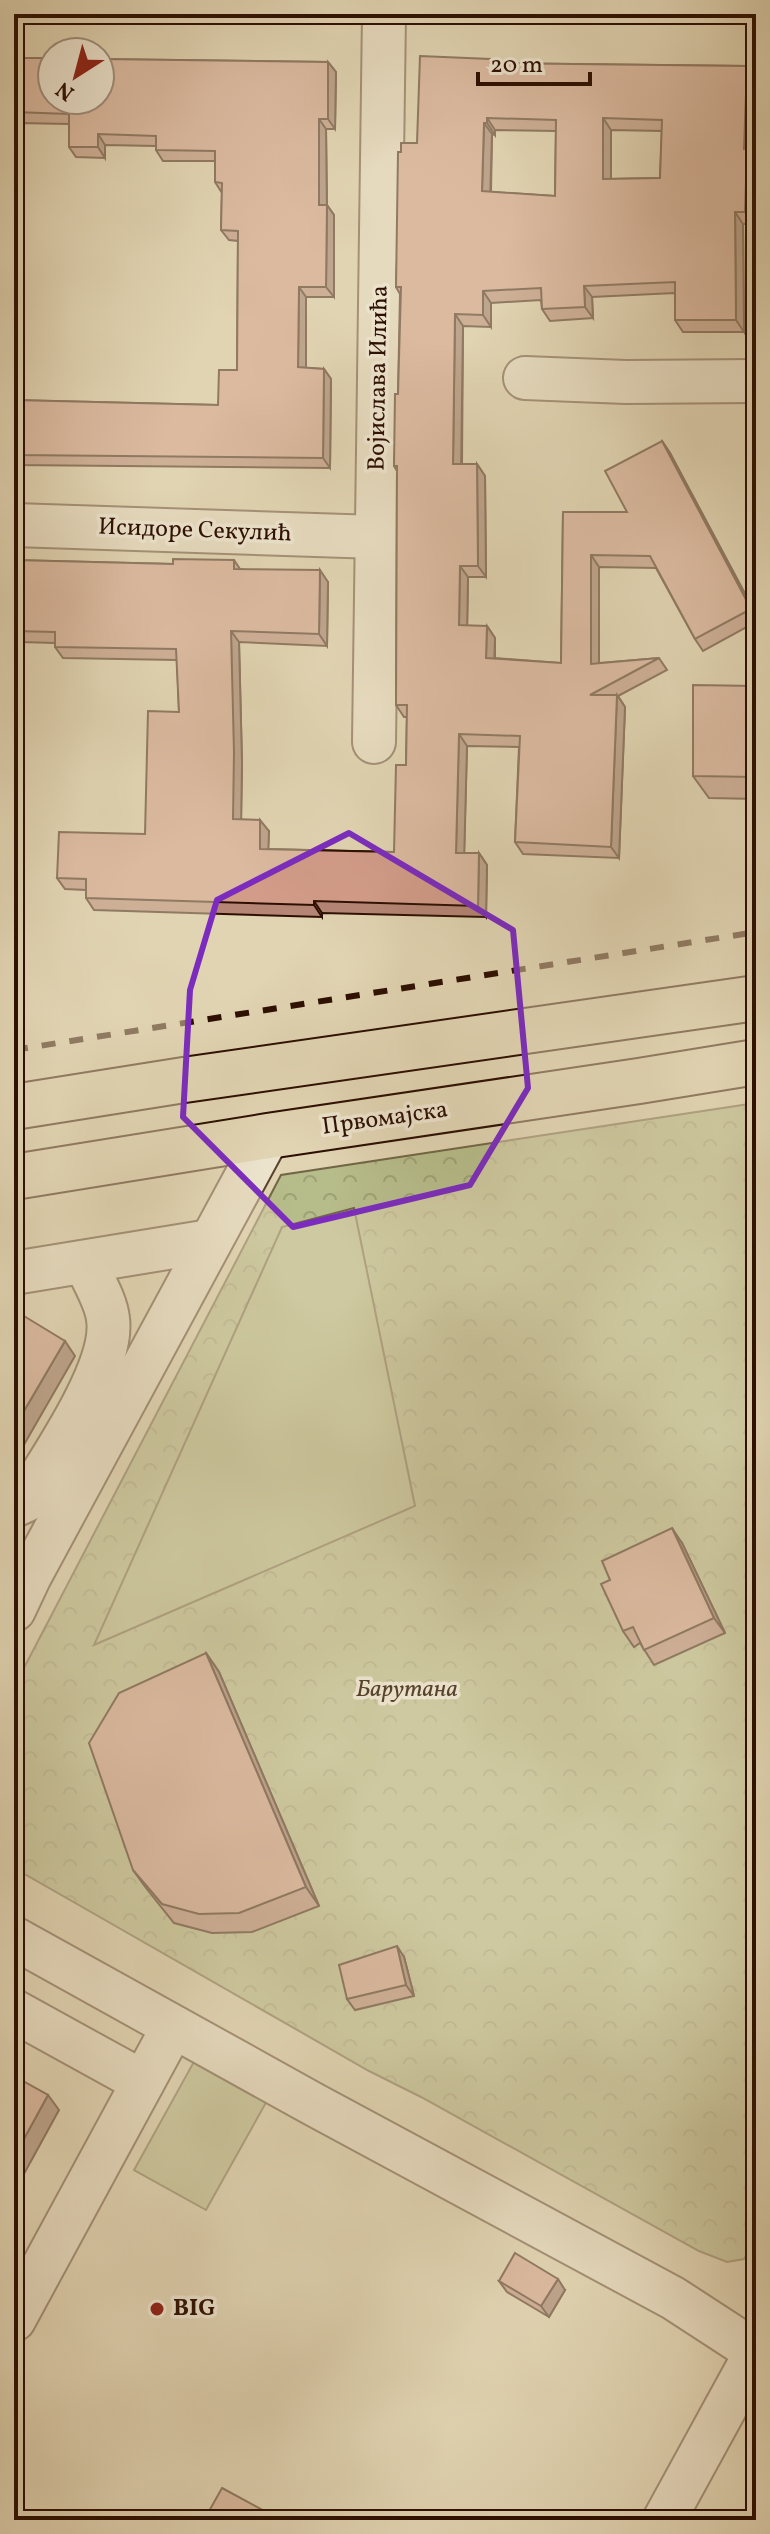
<svg xmlns="http://www.w3.org/2000/svg" width="770" height="2534" font-family="Vollkorn,serif">
  <style>
    .park { fill: url(#park-crowns); stroke: #726646; stroke-width: 2 }
    .pitch { fill: #b6bc8a; stroke: #726646; stroke-width: 2 }
    .lines { fill: none; stroke-linecap: round; stroke-linejoin: round }
    .minor-casing { stroke: #5a402e; stroke-width: 46 }
    .major-casing { stroke: #2d0f02; stroke-width: 48 }
    .minor { stroke: #ece3cd; stroke-width: 42 }
    .major { stroke: #e1d4b2; stroke-width: 44 }
    .rail { stroke: #2d0f02; stroke-width: 6; stroke-dasharray: 14 14; stroke-linecap: butt }
    .wall { fill: #b58676; stroke: #2d0f02; stroke-width: 2; fill-rule: evenodd }
    .shaded-wall { fill: #936d60; stroke: #2d0f02; stroke-width: 2 }
    .building { fill: #d29c89; stroke: #2d0f02; stroke-width: 2; fill-rule: evenodd }
    .marked { fill: none; stroke: #7b2cbf; stroke-width: 6; stroke-linejoin: round }
    .poi-dot { fill: #8f2418; stroke: #ece3cd; stroke-width: 3 }
    .labels { text-anchor: middle; dominant-baseline: central; stroke-width: 7; stroke-linejoin: round; paint-order: stroke }
    .street-label { font-size: 24px; fill: #2d0f02; stroke: #ece3cd }
    .park-label { font-size: 24px; font-style: italic; fill: #56432b; stroke: #ece3cd }
    .poi-label { font-size: 24px; font-weight: bold; fill: #2d0f02; stroke: #ece3cd; text-anchor: start }
  </style>
  <defs>
    <pattern id="park-crowns" width="20" height="18" patternUnits="userSpaceOnUse" patternTransform="scale(2)"><rect width="20" height="18" fill="#b6bc8a"/><path d="M2 6a3 3 0 1 1 6 0M12 15a3 3 0 1 1 6 0" fill="none" stroke="#9da075"/></pattern>
  </defs>
  <rect width="100%" height="100%" fill="#e1d4b2"/>
  <filter id="stains"><feTurbulence type="fractalNoise" baseFrequency=".0025" numOctaves="4"/><feColorMatrix values="0 0 0 0 .2 0 0 0 0 .09 0 0 0 0 .02 0 0 0 .5 -.17"/></filter>
  <radialGradient id="worn" r=".72"><stop offset=".6" stop-color="#630" stop-opacity="0"/><stop offset="1" stop-color="#630" stop-opacity=".3"/></radialGradient>
  <path class="park" d="M756,1103V2239L744,2259L727,2262L699,2251L421,2097L369,2071L14,1868V1687L281,1175Z"/>
  <g class="pitch">
    <path d="M354,1208L415,1506L94,1645L282,1227Z"/>
    <path d="M196,2058L268,2099L206,2210L134,2170Z"/>
  </g>
  <g class="lines">
    <defs>
      <g id="minor">
        <path d="M525,378L626,382L756,381"/>
        <path d="M14,525L377,537"/>
        <path d="M374,742L384,14"/>
        <path d="M14,1273L210,1241"/>
        <path d="M14,1506L25,1501C51,1459 115,1367 108,1319C106,1300 92,1279 85,1262"/>
        <path d="M14,1610L30,1576L268,1136"/>
        <path d="M14,1938L313,2104L673,2298L756,2352"/>
        <path d="M14,2011L143,2082"/>
        <path d="M14,2320L173,2027"/>
        <path d="M664,2520L756,2352"/>
      </g>
      <g id="major">
        <path d="M14,1107L184,1080L756,998"/>
        <path d="M14,1177L268,1136L639,1081L756,1062"/>
      </g>
    </defs>
    <use href="#minor" class="minor-casing"/>
    <use href="#major" class="major-casing"/>
    <use href="#minor" class="minor"/>
    <use href="#major" class="major"/>
    <path class="rail" d="M14,1050L756,932"/>
  </g>
  <g class="wall">
    <path d="M14,58L328,62L336,72L335,129H326L327,205L334,215V297H306V368L324,369L331,379L330,468L14,465V400L218,405L237,370L238,241L229,240L221,230L222,193L215,182V161H163L156,150V146L105,145V158L76,157L69,147V124L19,123L18,156H14Z"/>
    <path d="M490,59L493,63L747,66L755,78L752,157L755,161L753,224H743L744,332H683L675,320V293L592,297L593,318L550,321L542,309L541,300L491,303V327L463,326L462,464H477L485,476L486,577H468L467,626H487L495,638V658L561,663L563,512H627L662,441L670,453L756,614V622L703,651L695,639L656,568L599,567V663L659,658L667,670L618,696L625,707L619,858L523,854L515,842L519,747L467,746L464,853H479L487,865L486,917L322,913V917L94,910L86,898V890L65,889L57,878L145,834L179,712L177,660L63,658L55,647V643L20,642L16,636H14V560L173,564L234,560L240,569L328,582L327,646L239,642L242,763L241,819L269,831L268,849L394,852L406,765L407,717H404L396,705L397,471L394,466L398,394L400,294L396,287L401,152L417,143ZM495,130L556,131L555,196L491,192L492,134L495,135ZM611,130L662,131L660,178L611,179Z"/>
    <path d="M756,686V799L709,798L693,776Z"/>
    <path d="M682,1543L725,1633L654,1665L640,1643L634,1647L623,1631Z"/>
    <path d="M206,1653L219,1672L319,1906L252,1932L212,1933L174,1923L146,1888L133,1870Z"/>
    <path d="M404,1957L414,1996L355,2010L347,1999Z"/>
    <path d="M499,2281L565,2290L549,2317L507,2292Z"/>
  </g>
  <g class="shaded-wall">
    <path d="M328,62L336,72L335,129L328,119Z"/>
    <path d="M747,66L755,78L752,157L755,161L753,224L745,212L744,149Z"/>
    <path d="M14,116L19,123L18,156L14,150Z"/>
    <path d="M487,118L495,130V135L487,123Z"/>
    <path d="M603,118L611,130V190L603,179Z"/>
    <path d="M319,119L326,129L327,215L319,205Z"/>
    <path d="M484,123L492,134L490,203L482,191Z"/>
    <path d="M98,134L105,145V158L98,147Z"/>
    <path d="M327,205L334,215V297L326,287Z"/>
    <path d="M735,212L743,224L744,332L736,320Z"/>
    <path d="M584,286L592,297L593,318L585,307Z"/>
    <path d="M299,287L306,297V377L298,367Z"/>
    <path d="M483,291L491,303V327L483,315Z"/>
    <path d="M455,314L463,326L461,476L453,464Z"/>
    <path d="M324,369L331,379L330,468L323,458Z"/>
    <path d="M662,441L670,453L756,616L751,609Z"/>
    <path d="M477,464L485,476L486,577L478,566Z"/>
    <path d="M591,555L599,567V675L591,664Z"/>
    <path d="M460,566L468,577L467,637L459,625Z"/>
    <path d="M320,570L328,582L327,646L319,634Z"/>
    <path d="M487,626L495,638L494,669L486,658Z"/>
    <path d="M231,631L239,642L242,763L241,830L233,819Z"/>
    <path d="M617,695L625,707L619,858L611,847Z"/>
    <path d="M459,734L467,746L464,864L456,853Z"/>
    <path d="M260,820L269,831L268,861L260,849Z"/>
    <path d="M479,853L487,865L486,917L478,906Z"/>
    <path d="M314,901L322,913V917L314,905Z"/>
    <path d="M65,1341L75,1356L14,1462V1428Z"/>
    <path d="M672,1528L682,1543L725,1633L714,1618Z"/>
    <path d="M206,1653L219,1672L319,1906L306,1887Z"/>
    <path d="M397,1946L404,1957L414,1996L406,1985Z"/>
    <path d="M48,2095L59,2110L14,2192V2157Z"/>
    <path d="M558,2279L565,2290L549,2317L541,2306Z"/>
  </g>
  <g class="building">
    <path d="M420,56L490,59V63L747,66L744,149H747L745,212H735L736,320H675V282L584,286L585,307L542,309L541,288L483,291V315L455,314L453,464H477L478,566H460L459,625L487,626L486,658L561,663L563,512H627L605,471L662,441L751,609L695,639L650,556L591,555V664L659,658L590,695H617L611,847L515,842L520,736L459,734L456,853H479L478,906L314,901V905L86,898V879L57,878L59,832L145,834L148,711L179,712L176,649L55,647V632L14,631V560L173,564V559L234,560V569L320,570L319,634L231,631L234,752L233,819L260,820V849L394,852L396,765H406L407,705H396L397,466H394L395,394H398L401,287H396L398,152H401V143H417ZM487,118L556,120L555,196L482,191L484,123H487ZM603,118L662,120L660,178L603,179Z"/>
    <path d="M14,58H52V100H100V59L328,62V119H319V205H327L326,287H299L298,367L324,369L323,458L14,455V400L218,405L219,370H237L238,231L221,230L222,183L215,182V151L156,150V136L98,134V147H69V114L14,112Z"/>
    <path d="M693,685L756,686V777L693,776Z"/>
    <path d="M14,1310L65,1341L14,1428Z"/>
    <path d="M672,1528L714,1618L644,1650L633,1627L623,1631L601,1584L610,1580L602,1561Z"/>
    <path d="M206,1653L306,1887L239,1913L199,1914L162,1904L133,1870L89,1743L119,1693Z"/>
    <path d="M397,1946L406,1985L347,1999L339,1965Z"/>
    <path d="M14,2076L48,2095L14,2157Z"/>
    <path d="M515,2253L558,2279L541,2306L499,2281Z"/>
    <path d="M222,2488L281,2520H204Z"/>
  </g>
  <path d="M0 0H770V2534H0ZM349,833L513,930L528,1088L470,1185L293,1227L183,1117L190,990L217,900Z" fill="#e1d4b2" fill-opacity=".55" fill-rule="evenodd"/>
  <path class="marked" d="M349,833L513,930L528,1088L470,1185L293,1227L183,1117L190,990L217,900Z"/>
  <circle class="poi-dot" cx="157" cy="2309" r="8"/>
  <g class="labels">
    <g class="street-label">
      <text transform="translate(379 378) rotate(-89)">Војислава Илића</text>
      <text transform="translate(195 531) rotate(2)">Исидоре Секулић</text>
      <text transform="translate(385 1119) rotate(-8)">Првомајска</text>
    </g>
    <g class="park-label">
      <text x="407" y="1690">Барутана</text>
    </g>
    <g class="poi-label">
      <text x="173" y="2309">BIG</text>
    </g>
  </g>
  <rect width="770" height="2534" fill="none" stroke="#e1d4b2" stroke-width="48"/>
  <rect x="16" y="16" width="738" height="2502" fill="none" stroke="#2d0f02" stroke-width="4"/>
  <rect x="24" y="24" width="722" height="2486" fill="none" stroke="#2d0f02" stroke-width="2"/>
  <g transform="translate(76 76) rotate(216)"><circle r="38" fill="#ece3cd" stroke="#a08e7c" stroke-width="2"/>
  <path d="M0-6L14 30L0 20L-14 30Z" fill="#8f2418"/>
  <text y="-12" font-size="22" font-weight="bold" text-anchor="middle" fill="#2d0f02">N</text>
  </g>
  <path d="M478 72v12h112v-12" fill="none" stroke="#2d0f02" stroke-width="4"/>
  <text x="490" y="72" font-size="24" fill="#2d0f02" stroke="#ece3cd" stroke-width="6" paint-order="stroke">20 m</text>
  <rect width="100%" height="100%" filter="url(#stains)"/>
  <rect width="100%" height="100%" fill="url(#worn)"/>
</svg>
